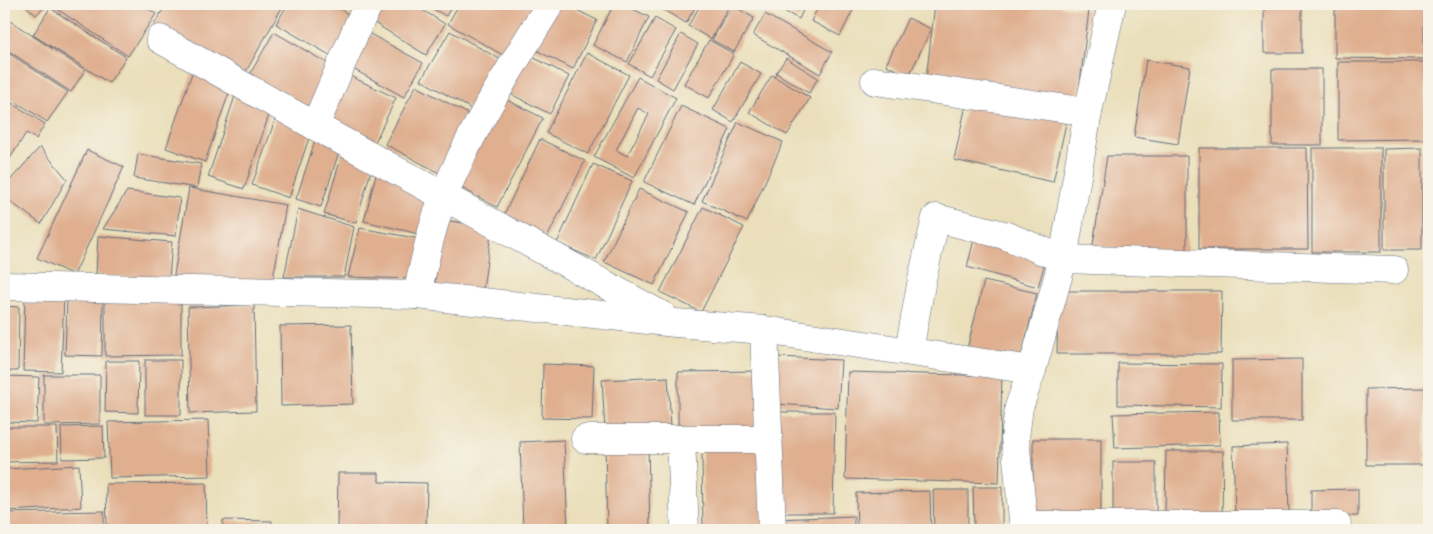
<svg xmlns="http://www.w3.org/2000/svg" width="1433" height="534" font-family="Pangolin,sans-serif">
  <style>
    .building { fill: #dfaf8f; fill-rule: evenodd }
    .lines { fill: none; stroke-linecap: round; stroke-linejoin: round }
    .minor-casing { stroke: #636d7e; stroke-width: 29 }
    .minor { stroke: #fff; stroke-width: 28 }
  </style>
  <rect width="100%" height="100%" fill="#f7f3e8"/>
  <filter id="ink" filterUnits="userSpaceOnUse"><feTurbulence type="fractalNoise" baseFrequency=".02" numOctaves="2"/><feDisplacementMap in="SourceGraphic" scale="10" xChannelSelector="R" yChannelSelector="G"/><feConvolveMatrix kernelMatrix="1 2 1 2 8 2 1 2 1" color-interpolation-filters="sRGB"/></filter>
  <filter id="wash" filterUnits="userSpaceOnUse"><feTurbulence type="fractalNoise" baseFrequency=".0096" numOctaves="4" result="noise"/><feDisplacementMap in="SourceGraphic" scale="20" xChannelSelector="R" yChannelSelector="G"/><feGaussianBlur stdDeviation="1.12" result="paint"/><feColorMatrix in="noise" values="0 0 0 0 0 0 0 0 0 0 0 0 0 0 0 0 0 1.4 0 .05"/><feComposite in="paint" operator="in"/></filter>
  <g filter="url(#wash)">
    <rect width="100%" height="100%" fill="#eadfba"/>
    <g id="blocks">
      <g class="building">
        <path d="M24,4H48L36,15Z"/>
        <path d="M56,4H141L156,14L128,56L54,7Z"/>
        <path d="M166,4H284L244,75L154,25Z"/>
        <path d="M288,4H331L356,19L333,57L276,24Z"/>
        <path d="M339,4H361L356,13Z"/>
        <path d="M378,4H413L445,24L426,55L368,19Z"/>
        <path d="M424,4H453L446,16Z"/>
        <path d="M459,4H541L510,59L448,24Z"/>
        <path d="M554,4H564L597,20L573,69L532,48Z"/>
        <path d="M614,4H623L649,17L627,62L593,45Z"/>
        <path d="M653,4H697L686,23Z"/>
        <path d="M701,4H730L711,39L688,26Z"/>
        <path d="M770,4H806L799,19Z"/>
        <path d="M820,4H856L840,36L811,21Z"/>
        <path d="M935,4H1043L1089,10L1078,99L926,79Z"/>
        <rect x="1264" y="4" width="38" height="49"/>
        <path d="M1335,4H1424V59L1335,58Z"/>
        <path d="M732,5L754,18L734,52L712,40Z"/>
        <path d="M50,8L126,57L109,83L33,35Z"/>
        <path d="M765,14L832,52L820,74L753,35Z"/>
        <path d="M4,17L85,70L71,92L4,48Z"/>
        <path d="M655,18L676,30L650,76L629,64Z"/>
        <path d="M908,18L931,29L909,76L886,65Z"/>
        <path d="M363,30L423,63L404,97L344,64Z"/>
        <path d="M450,31L503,61L475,111L421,80Z"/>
        <path d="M274,32L332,66L304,114L246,81Z"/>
        <path d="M681,34L698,44L673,89L656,79Z"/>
        <path d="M709,40L734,54L709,98L684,84Z"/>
        <path d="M4,50L68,92L47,122L4,94Z"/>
        <path d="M523,52L569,76L550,114L503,90Z"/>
        <path d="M587,53L629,75L588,154L546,133Z"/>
        <path d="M786,58L818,78L809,93L776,73Z"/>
        <path d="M1146,60L1190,67L1178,144L1134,137Z"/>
        <path d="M740,62L761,74L733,122L713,110Z"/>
        <path d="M1338,62H1425L1426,139L1338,140Z"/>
        <rect x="1272" y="69" width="50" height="76"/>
        <path d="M192,73L231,87L205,162L166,148Z"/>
        <path d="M348,75L396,98L375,142L327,119Z"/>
        <path d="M772,75L810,98L787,135L749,112Z"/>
        <path d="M638,77L676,98L634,178L594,157ZM638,108L649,114L627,156L616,150Z"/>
        <path d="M416,86L476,118L445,176L385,144Z"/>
        <path d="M235,96L271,109L244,189L208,177Z"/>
        <path d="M968,96L1067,119L1053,182L954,160Z"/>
        <path d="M501,97L543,118L497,207L456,185Z"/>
        <path d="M4,98L45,124L36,139L26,133L4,168Z"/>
        <path d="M681,106L730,129L694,205L644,182Z"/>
        <path d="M276,117L312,129L289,198L252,185Z"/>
        <path d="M738,122L783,142L747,222L702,201Z"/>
        <path d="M317,135L342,143L321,207L296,199Z"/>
        <path d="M540,139L585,161L547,238L503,217Z"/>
        <path d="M40,147L67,179L41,224L4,197V187Z"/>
        <path d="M1199,148H1307L1308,249H1199Z"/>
        <rect x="1312" y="148" width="69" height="104"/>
        <path d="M1422,148V250H1384V149Z"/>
        <path d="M87,150L124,167L74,275L37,258Z"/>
        <path d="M343,151L374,160L356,223L324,214Z"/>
        <path d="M138,154L201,164L197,188L134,178Z"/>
        <path d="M1107,156H1187V257H1091Z"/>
        <path d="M379,163L434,193L423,235L364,221Z"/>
        <path d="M593,164L632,181L596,260L557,243Z"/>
        <path d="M189,188L286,205L272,285L173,280Z"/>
        <path d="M639,189L689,212L654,285L604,262Z"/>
        <path d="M127,191L180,198L176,236L103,229Z"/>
        <path d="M703,207L744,227L701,312L660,292Z"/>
        <path d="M298,209L354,227L344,277H284Z"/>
        <path d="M443,220L492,227L482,296L434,290Z"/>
        <path d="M360,228L426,240L417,279L348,277Z"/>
        <path d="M98,236L172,242L169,280L96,275Z"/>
        <path d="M975,236L1047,256L1038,287L967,267Z"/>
        <path d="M984,281L1037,293L1020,362L967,349Z"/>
        <path d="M1058,291H1222L1221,354H1057Z"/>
        <path d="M181,295V355L105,356V296Z"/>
        <path d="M25,297L64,298L61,372L23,371Z"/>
        <path d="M67,301L103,302L102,356L65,355Z"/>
        <path d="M254,305L256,411L190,413L188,307Z"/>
        <path d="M4,306L19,307L18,371H4Z"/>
        <path d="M351,325L353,404L281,406L280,326Z"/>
        <path d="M778,357L841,360L838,408L776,404Z"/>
        <path d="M1302,359V420H1232V360Z"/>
        <rect x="145" y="360" width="36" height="55"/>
        <path d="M106,361H139L138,413L105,412Z"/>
        <path d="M1118,363L1222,364L1221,407L1118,405Z"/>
        <path d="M543,364L594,366L592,419L542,418Z"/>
        <path d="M763,371V429H678V372Z"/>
        <path d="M848,372L1002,376L999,483L845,479Z"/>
        <path d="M44,375H100V424L44,425Z"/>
        <path d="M4,376L39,377L37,423L4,422Z"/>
        <path d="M668,377L671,427L605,430L602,380Z"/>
        <path d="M1425,388V465H1366V389Z"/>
        <path d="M778,412H835L833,513H777Z"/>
        <path d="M1219,412L1220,445L1115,448L1113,414Z"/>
        <path d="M208,420L210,476L110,478L108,422Z"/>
        <path d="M103,426L104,458L62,459L61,427Z"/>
        <path d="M4,427H57L58,461L4,462Z"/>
        <rect x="1033" y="439" width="68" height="76"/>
        <path d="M564,440L568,530H523L520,442Z"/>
        <path d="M648,444L650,530H607L605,445Z"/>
        <path d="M1287,444L1289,514L1235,516L1233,446Z"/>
        <path d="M764,449L765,530H703L702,450Z"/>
        <path d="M1166,451H1223L1222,521H1165Z"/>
        <rect x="1113" y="462" width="43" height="51"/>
        <path d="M79,465L81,507L8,511L6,469Z"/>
        <path d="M338,473H379V482L427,483L426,530H337Z"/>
        <path d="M206,483L207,530H107L106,484Z"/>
        <path d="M973,487H1002V530H974Z"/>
        <path d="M1358,489V516H1311V490Z"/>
        <path d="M933,490H968V530H934Z"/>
        <path d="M930,491L931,530H857L856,493Z"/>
        <path d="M104,511V530H4V513Z"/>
        <path d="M854,516V530H777V519Z"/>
        <path d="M223,520L272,521V530H223Z"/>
      </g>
    </g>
  </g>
  <g filter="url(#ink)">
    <use href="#blocks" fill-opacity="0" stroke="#636d7e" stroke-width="1"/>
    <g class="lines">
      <defs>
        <g id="minor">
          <path d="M160,39L315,126L663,316"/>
          <path d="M875,81L1088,112"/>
          <path d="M315,126L359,23L369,4"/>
          <path d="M4,286L417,295L676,323L764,330L1032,370"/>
          <path d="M417,295C424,263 432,225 444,195C472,127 512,66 550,4"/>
          <path d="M764,330L772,530"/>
          <path d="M909,351L922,279L936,218L1004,235L1063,259L1394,270"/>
          <path d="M585,439H681"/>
          <path d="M1024,525H1337"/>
          <path d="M685,530L681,439H768"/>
          <path d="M1024,530L1015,438L1019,407L1032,370L1063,259L1088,112L1112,4"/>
        </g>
      </defs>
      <use href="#minor" class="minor-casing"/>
      <use href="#minor" class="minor"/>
    </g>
  </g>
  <rect width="1433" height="534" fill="none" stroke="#f7f3e8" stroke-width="20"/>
</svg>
